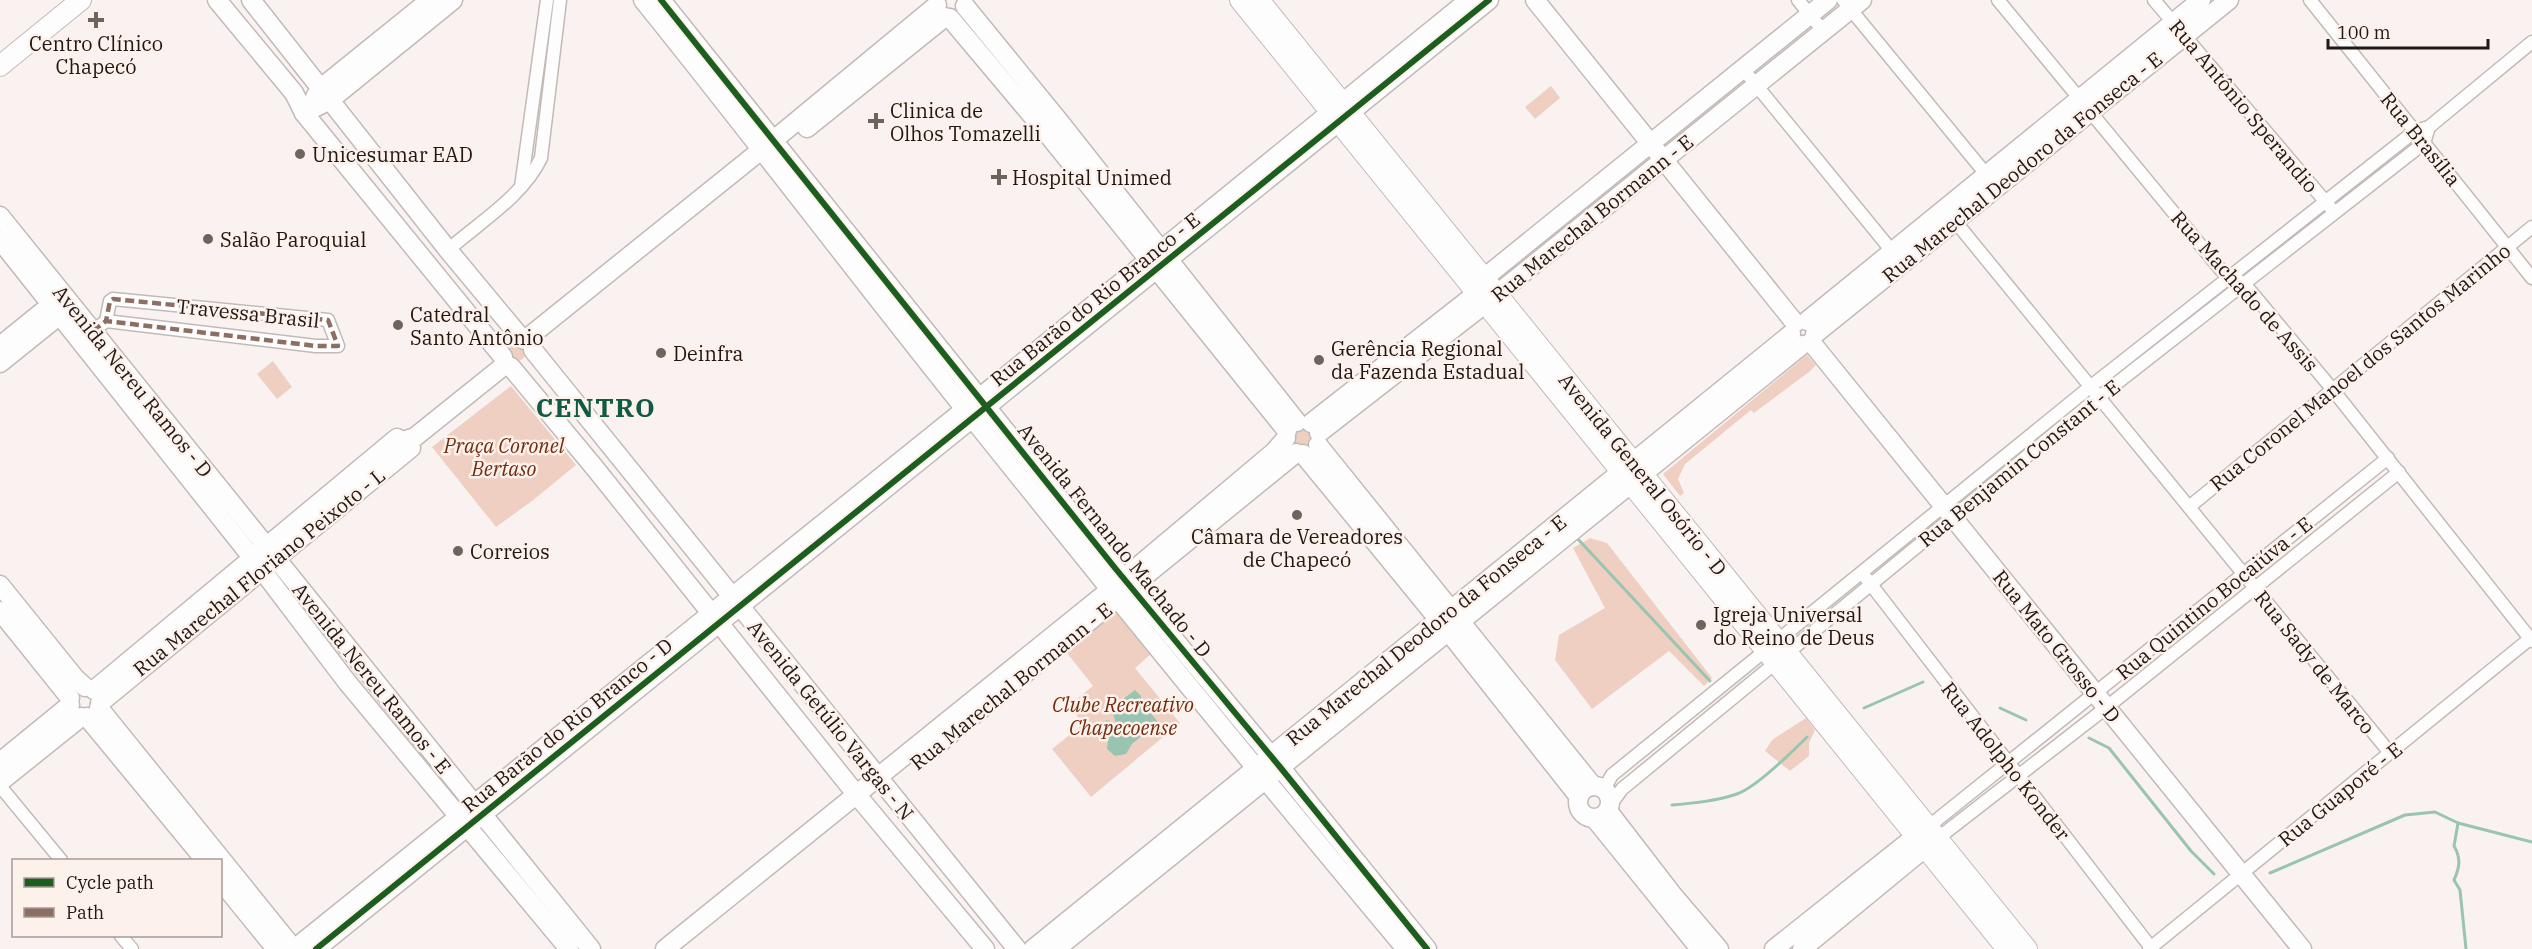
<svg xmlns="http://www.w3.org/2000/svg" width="2532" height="949" font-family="'IBM Plex Serif',serif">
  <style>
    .green { fill: #f0cfc3 }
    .water { fill: #9ac4b2 }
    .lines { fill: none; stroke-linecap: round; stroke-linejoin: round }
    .stream { stroke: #9ac4b2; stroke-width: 3 }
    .street-casing { stroke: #c2bab7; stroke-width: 15 }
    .secondary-casing { stroke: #c2bab7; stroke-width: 21 }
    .primary-casing { stroke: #c2bab7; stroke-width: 22 }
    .street { stroke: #fefdfd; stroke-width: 12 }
    .secondary { stroke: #fefdfd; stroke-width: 18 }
    .primary { stroke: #fefdfd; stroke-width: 20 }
    .quiet { stroke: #8d6e63; stroke-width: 4.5; stroke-dasharray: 9 4.5; stroke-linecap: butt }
    .cycleway-casing { stroke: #fdf1ec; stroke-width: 10 }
    .cycleway { stroke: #1b5e20; stroke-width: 6 }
    .poi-dot { fill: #6d6460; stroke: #fdf1ec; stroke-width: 2 }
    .labels { text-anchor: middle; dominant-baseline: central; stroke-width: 5; stroke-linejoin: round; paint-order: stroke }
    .poi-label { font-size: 20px; fill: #211713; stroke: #fdf1ec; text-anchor: start }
    .street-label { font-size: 20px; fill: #211713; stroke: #fdf1ec }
    .park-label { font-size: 20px; font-style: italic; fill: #712c0e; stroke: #fdf1ec }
    .district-label { font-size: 26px; font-weight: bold; letter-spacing: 1.5px; fill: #0f5b45; stroke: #fdf1ec }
  </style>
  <rect width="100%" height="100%" fill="#f9f2f0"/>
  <g class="green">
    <path d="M1551,86L1560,98L1535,119L1525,107Z"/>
    <circle cx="517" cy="352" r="9"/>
    <path d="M1807,355L1816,365L1809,372L1754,413L1751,410L1685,464L1678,479L1684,493L1680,496L1663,474Z"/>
    <path d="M273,361L292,387L277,399L257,374Z"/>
    <path d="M511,386L576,465L532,501L496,527L432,447Z"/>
    <circle cx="1302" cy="438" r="10"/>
    <path d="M1590,538L1607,543L1712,678L1704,686L1669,651L1592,709L1555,660L1559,635L1605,608L1573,548Z"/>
    <path d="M1116,608L1152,653L1135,668L1180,723L1091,797L1052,749L1083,724L1069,705L1093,686L1064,649Z"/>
    <path d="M1806,718L1815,730L1809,743V756L1790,771L1765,751L1772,740Z"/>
  </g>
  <path class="water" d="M1135,690L1141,696L1142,703L1158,722L1132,744L1126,754L1115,756L1107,749L1108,739L1100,733L1101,726L1107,720L1112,722L1111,730L1115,732L1118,729L1111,708Z"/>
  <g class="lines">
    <g class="stream">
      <path d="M1576,537L1710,681"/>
      <path d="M1864,708L1923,682"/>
      <path d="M2000,708L2026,720"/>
      <path d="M2089,738L2109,748L2191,851L2214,874"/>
      <path d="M1672,805C1695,803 1716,801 1737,794C1757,787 1792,752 1807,737"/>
      <path d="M2458,823L2454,846C2461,858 2460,867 2454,880L2460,890L2466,949"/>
      <path d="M2270,873L2405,815L2435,812L2458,823L2532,842"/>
    </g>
    <defs>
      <g id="street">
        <path d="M1798,0L1824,32"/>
        <path d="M1843,0L1990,179"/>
        <path d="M1998,0L2221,270L2244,284L2253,294L2333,390L2532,641"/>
        <path d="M2154,0L2330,207"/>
        <path d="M2310,0L2532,278"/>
        <path d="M1743,69L1896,256"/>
        <path d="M521,187L547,0"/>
        <path d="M1950,215L2390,753"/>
        <path d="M448,250C480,222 523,196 541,158L560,0"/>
        <path d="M93,331L106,321L316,346H338L328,320L113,299L110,301L106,321"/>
        <path d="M2189,507L2532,227"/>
        <path d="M1866,578L2152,949"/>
        <path d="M0,786L61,860"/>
        <path d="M1604,789L1612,775L2090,387L2415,131L2429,127L2532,42"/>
        <path d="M1611,804L1622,789L2099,397L2424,143L2429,127"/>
        <path d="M1928,827L2388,458"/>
        <path d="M1937,839L2107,707L2399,472"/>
        <path d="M121,936L132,949"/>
        <path d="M2149,949L2532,637"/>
      </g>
      <g id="secondary">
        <path d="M217,0L294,93L304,113L503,357"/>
        <path d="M251,0L448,250L522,339"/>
        <path d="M643,0C752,135 856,273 965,409C1110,590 1257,771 1406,949"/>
        <path d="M661,0L1115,568L1280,767L1427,949"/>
        <path d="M1535,0L1795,323"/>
        <path d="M965,6L1058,120L1297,422"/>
        <path d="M950,18L1045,131L1287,431"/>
        <path d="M315,97L321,88L430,0"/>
        <path d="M304,113L330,100L453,0"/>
        <path d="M807,128L945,17"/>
        <path d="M0,216L591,949"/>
        <path d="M0,240L262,570L347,682L569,949"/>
        <path d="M1807,321L2201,0"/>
        <path d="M1815,334L2229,0"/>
        <path d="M525,340L781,134L937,5"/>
        <path d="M1811,342L2302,949"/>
        <path d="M0,346L52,304L64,302"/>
        <path d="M533,350L1017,949"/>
        <path d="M0,363L61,314L66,305"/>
        <path d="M511,367L594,467L856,794L985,949"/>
        <path d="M1311,423L1477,293L1484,278L1828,0"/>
        <path d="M1319,433L1486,303L1862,0"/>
        <path d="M403,441L415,437L506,364"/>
        <path d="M1318,445L1593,786"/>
        <path d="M1303,454L1448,631L1579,797"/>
        <path d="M0,585L75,678L85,687"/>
        <path d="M0,611L70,698"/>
        <path d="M94,690L397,438L411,448L100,703"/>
        <path d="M99,708L289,943"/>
        <path d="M87,717L205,860"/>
        <path d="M932,749L1296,453"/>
        <path d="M0,762L70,705"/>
        <path d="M0,782L81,717"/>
        <circle cx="1594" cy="802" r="16"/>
        <path d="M1608,811L1672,894L1719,949"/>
        <path d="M1595,819L1700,949"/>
        <path d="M220,880L276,949"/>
        <path d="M298,946L978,399L1469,0"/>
        <path d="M316,949L1489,0"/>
        <path d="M665,949L1111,589L1274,452L1286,438"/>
        <path d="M1033,949L1791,334"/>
        <path d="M1056,949L1802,345"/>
        <path d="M1774,949L1916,836"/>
        <path d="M1802,949L1926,847"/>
      </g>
      <g id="primary">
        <path d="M1240,0L2007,949"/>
        <path d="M1259,0L2027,949"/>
        <path d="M0,66L81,0"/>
      </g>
    </defs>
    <use href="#street" class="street-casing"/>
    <use href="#secondary" class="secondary-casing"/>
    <use href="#primary" class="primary-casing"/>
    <use href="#street" class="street"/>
    <use href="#secondary" class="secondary"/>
    <use href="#primary" class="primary"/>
    <path class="quiet" d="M93,331L106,321L316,346H338L328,320L113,299L110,301L106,321"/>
    <defs>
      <g id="cycleway">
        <path d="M661,0L1115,568L1280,767L1427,949"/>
        <path d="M316,949L1489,0"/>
      </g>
    </defs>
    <use href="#cycleway" class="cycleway-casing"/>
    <use href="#cycleway" class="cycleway"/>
  </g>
  <g class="poi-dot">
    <path d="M93 11h6v6h6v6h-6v6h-6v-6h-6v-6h6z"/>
    <path d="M873 112h6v6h6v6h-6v6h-6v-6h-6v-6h6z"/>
    <circle cx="300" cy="154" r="6"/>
    <path d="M996 168h6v6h6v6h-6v6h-6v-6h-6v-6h6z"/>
    <circle cx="208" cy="239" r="6"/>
    <circle cx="398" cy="325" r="6"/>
    <circle cx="661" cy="353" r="6"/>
    <circle cx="1319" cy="360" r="6"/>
    <circle cx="1297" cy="515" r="6"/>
    <circle cx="458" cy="551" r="6"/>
    <circle cx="1701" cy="625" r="6"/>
  </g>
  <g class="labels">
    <g class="poi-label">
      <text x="96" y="43" text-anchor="middle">Centro Clínico<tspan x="96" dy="23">Chapecó</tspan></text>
      <text x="890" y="110">Clinica de<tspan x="890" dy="23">Olhos Tomazelli</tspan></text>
      <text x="312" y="154">Unicesumar EAD</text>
      <text x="1012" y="177">Hospital Unimed</text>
      <text x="220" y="239">Salão Paroquial</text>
      <text x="410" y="314">Catedral<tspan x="410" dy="23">Santo Antônio</tspan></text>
      <text x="1331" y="348">Gerência Regional<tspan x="1331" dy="23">da Fazenda Estadual</tspan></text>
      <text x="673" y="353">Deinfra</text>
      <text x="1297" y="536" text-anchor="middle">Câmara de Vereadores<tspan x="1297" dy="23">de Chapecó</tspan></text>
      <text x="470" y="551">Correios</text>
      <text x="1713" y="614">Igreja Universal<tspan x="1713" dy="23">do Reino de Deus</tspan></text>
    </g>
    <g class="street-label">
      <text transform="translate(2244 106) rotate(50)">Rua Antônio Sperandio</text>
      <text transform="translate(2421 139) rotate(51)">Rua Brasília</text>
      <text transform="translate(2022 167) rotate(-39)">Rua Marechal Deodoro da Fonseca - E</text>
      <text transform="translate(1592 218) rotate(-39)">Rua Marechal Bormann - E</text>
      <text transform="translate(2245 291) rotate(48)">Rua Machado de Assis</text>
      <text transform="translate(1095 299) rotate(-39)">Rua Barão do Rio Branco - E</text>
      <text transform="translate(248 313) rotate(6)">Travessa Brasil</text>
      <text transform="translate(2360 367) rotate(-39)">Rua Coronel Manoel dos Santos Marinho</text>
      <text transform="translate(133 381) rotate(51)">Avenida Nereu Ramos - D</text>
      <text transform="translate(2019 463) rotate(-39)">Rua Benjamin Constant - E</text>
      <text transform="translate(1643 474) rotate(51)">Avenida General Osório - D</text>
      <text transform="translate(1115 540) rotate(51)">Avenida Fernando Machado - D</text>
      <text transform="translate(259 572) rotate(-39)">Rua Marechal Floriano Peixoto - L</text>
      <text transform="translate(2214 598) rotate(-39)">Rua Quintino Bocaiúva - E</text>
      <text transform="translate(1426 630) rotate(-39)">Rua Marechal Deodoro da Fonseca - E</text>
      <text transform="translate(2057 646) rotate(51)">Rua Mato Grosso - D</text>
      <text transform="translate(2315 662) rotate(51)">Rua Sady de Marco</text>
      <text transform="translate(372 678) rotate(51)">Avenida Nereu Ramos - E</text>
      <text transform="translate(1011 686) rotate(-39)">Rua Marechal Bormann - E</text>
      <text transform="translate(831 720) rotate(51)">Avenida Getúlio Vargas - N</text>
      <text transform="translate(567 725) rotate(-39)">Rua Barão do Rio Branco - D</text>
      <text transform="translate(2006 761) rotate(52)">Rua Adolpho Konder</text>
      <text transform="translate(2340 794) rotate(-39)">Rua Guaporé - E</text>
    </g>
    <g class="park-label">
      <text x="504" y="445">Praça Coronel<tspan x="504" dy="23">Bertaso</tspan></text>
      <text x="1123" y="704">Clube Recreativo<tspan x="1123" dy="23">Chapecoense</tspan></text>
    </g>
    <g class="district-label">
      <text x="596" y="407">CENTRO</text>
    </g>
  </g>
  <rect x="12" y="859" width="210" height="78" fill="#fdf1ec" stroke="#a59a95" stroke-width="1.5"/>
  <rect x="24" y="878" width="30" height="9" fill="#1b5e20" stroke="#a59a95" stroke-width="1.5"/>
  <text x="66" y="889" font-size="18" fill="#211713">Cycle path</text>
  <rect x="24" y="908" width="30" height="9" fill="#8d6e63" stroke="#a59a95" stroke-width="1.5"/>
  <text x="66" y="919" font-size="18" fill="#211713">Path</text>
  <path d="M2328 39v9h160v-9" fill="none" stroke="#211713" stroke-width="3"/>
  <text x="2337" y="39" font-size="18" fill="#211713" stroke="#fdf1ec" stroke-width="4.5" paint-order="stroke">100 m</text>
</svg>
